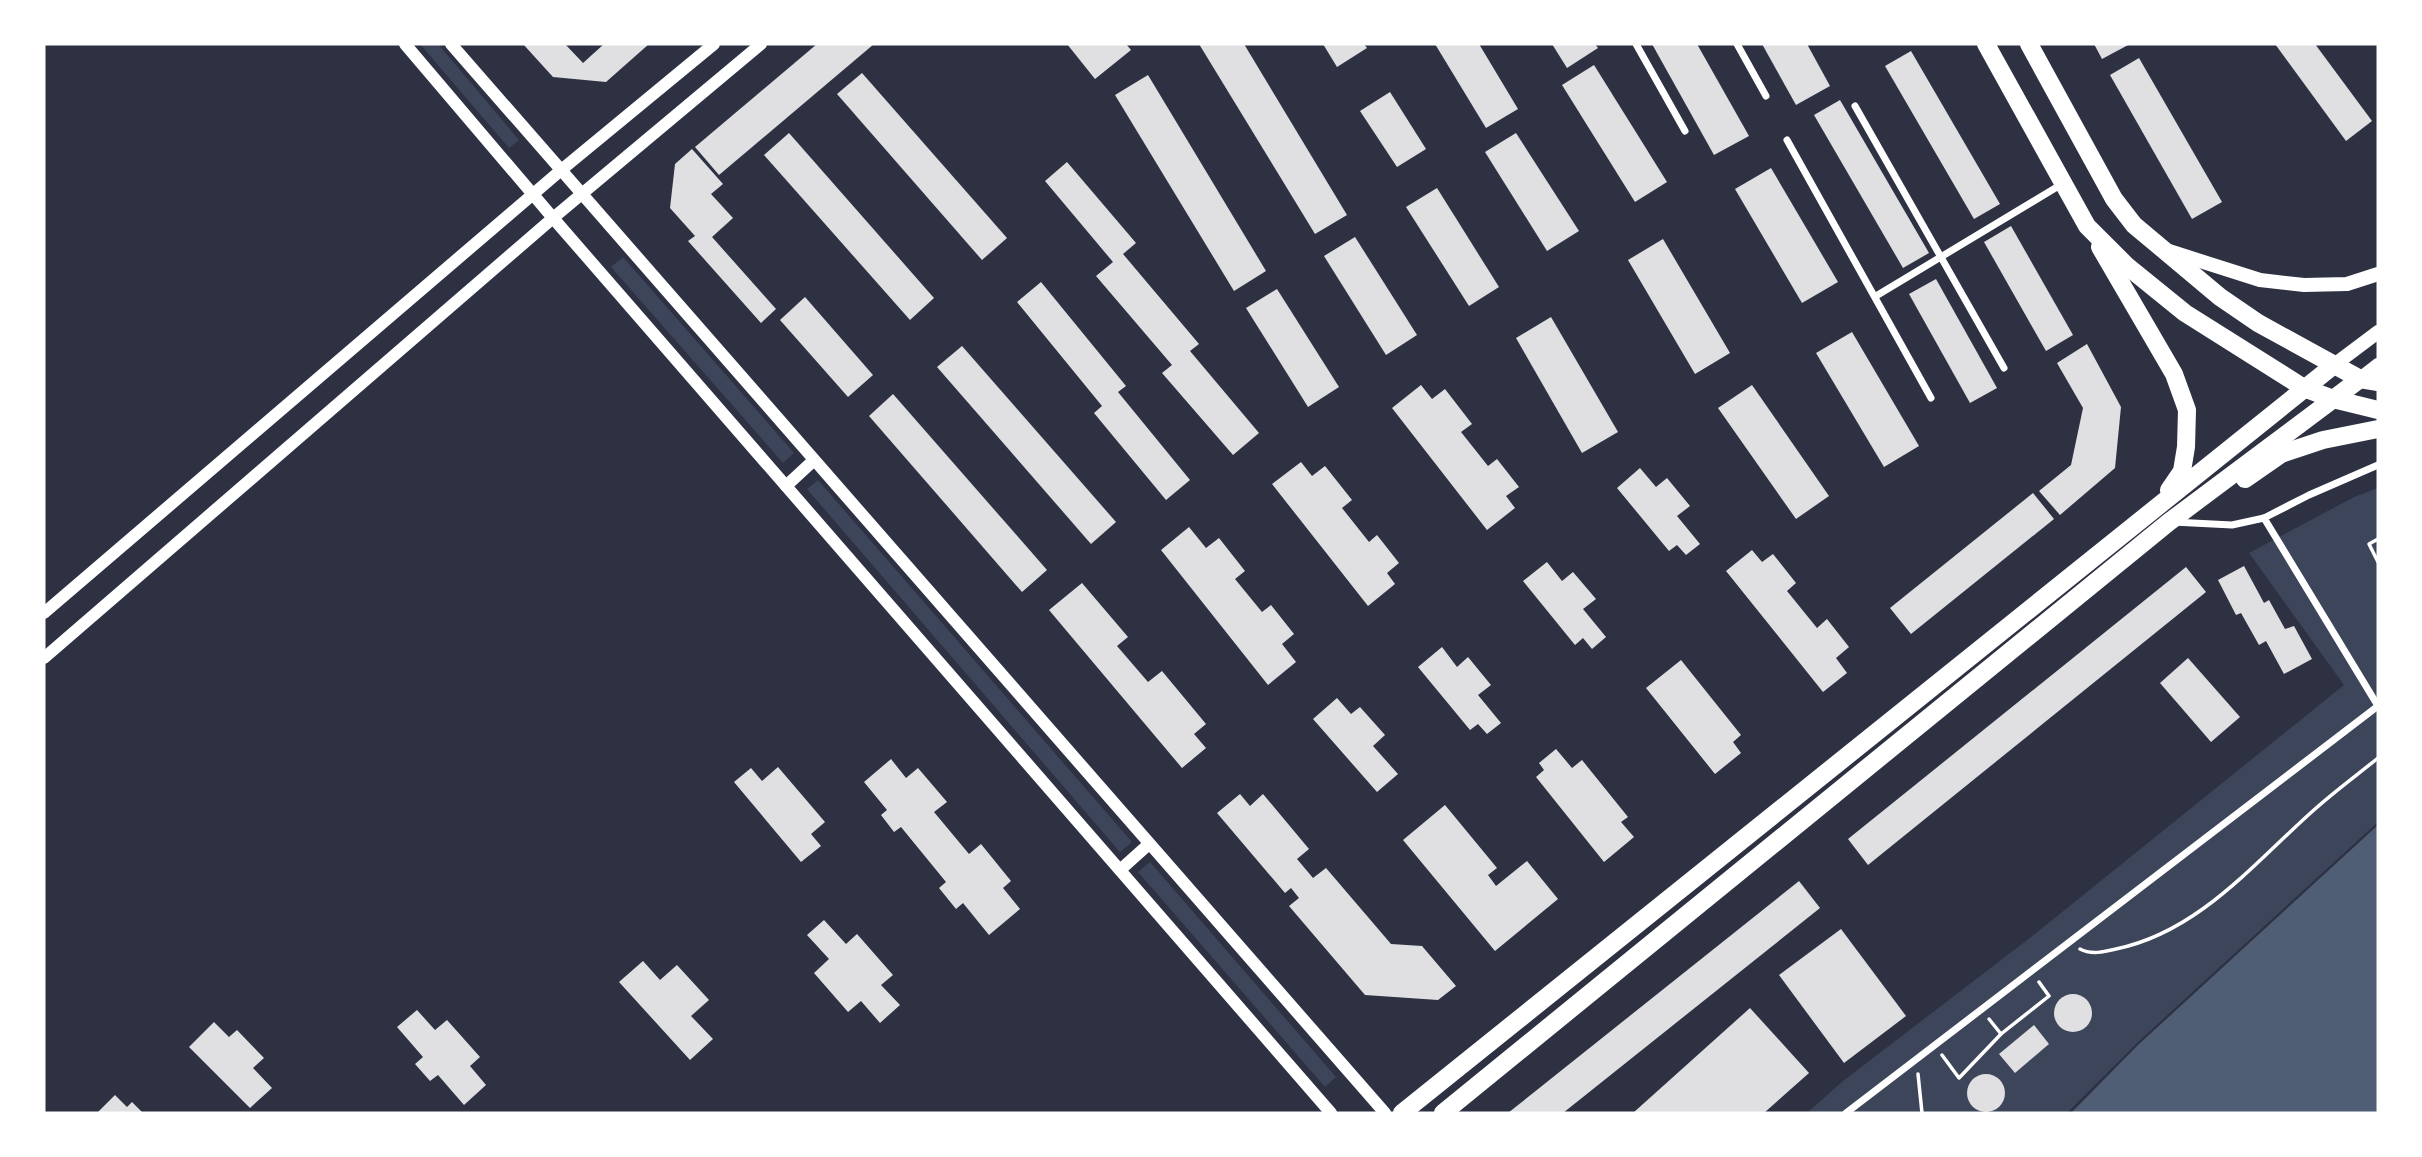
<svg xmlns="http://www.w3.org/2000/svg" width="2422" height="1157" font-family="Raleway,sans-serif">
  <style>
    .green { fill: #3c4559 }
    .water { fill: #4f5d75 }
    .building { fill: #e0e0e3 }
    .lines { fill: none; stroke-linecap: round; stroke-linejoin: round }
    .path { stroke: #fff; stroke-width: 3.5 }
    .minor { stroke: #fff; stroke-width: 7 }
    .tertiary { stroke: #fff; stroke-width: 12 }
    .secondary { stroke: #fff; stroke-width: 14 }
    .primary { stroke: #fff; stroke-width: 18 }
  </style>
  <rect width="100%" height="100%" fill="#2d3142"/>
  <g class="green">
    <path d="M420,44H438L519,140L509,148Z"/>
    <path d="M623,257L794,453L783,463L611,267Z"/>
    <path d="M818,480L1132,842L1120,852L807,489Z"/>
    <path d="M2378,488V822L2137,1043L2067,1113H1807L1843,1081L2031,937L2344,685L2249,553L2354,497Z"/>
    <path d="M1150,862L1336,1077L1325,1087L1138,872Z"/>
  </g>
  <path class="water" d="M2378,825V1113H2071L2138,1045Z"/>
  <g class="building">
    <path d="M523,44H565L583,63L604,44H649L606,82L553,77Z"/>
    <path d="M817,44H874L719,175L695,147Z"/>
    <path d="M1067,44H1126L1131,50L1095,79Z"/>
    <path d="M1199,44H1244L1347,215L1315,234Z"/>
    <path d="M1323,44H1364L1367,48L1337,67Z"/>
    <path d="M1435,44H1479L1518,109L1486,128Z"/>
    <path d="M1552,44H1595L1598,48L1567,68Z"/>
    <path d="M1652,44H1697L1749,136L1714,155Z"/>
    <path d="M1762,44H1807L1830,86L1796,105Z"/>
    <path d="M2094,44H2130L2102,59Z"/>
    <path d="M2275,44H2315L2372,121L2346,141Z"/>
    <path d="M1911,51L2000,204L1974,219L1885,66Z"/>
    <path d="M2139,58L2222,202L2192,219L2110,75Z"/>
    <path d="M1594,65L1667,182L1635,202L1562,85Z"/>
    <path d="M862,73L1007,238L982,260L837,94Z"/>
    <path d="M1148,75L1266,271L1234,291L1115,95Z"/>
    <path d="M1390,92L1426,149L1397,167L1360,111Z"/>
    <path d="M1840,100L1929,253L1903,268L1814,115Z"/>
    <path d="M789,133L934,298L910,320L764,155Z"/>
    <path d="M1516,133L1579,231L1547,251L1485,152Z"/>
    <path d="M692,149L723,184L711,194L733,218L712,237L776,309L761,323L688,241L695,236L670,208L675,164Z"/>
    <path d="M1067,162L1136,243L1123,254L1199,344L1190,351L1259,433L1233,455L1162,373L1172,365L1096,276L1113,262L1045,181Z"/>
    <path d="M1771,168L1838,282L1802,303L1735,189Z"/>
    <path d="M1437,188L1499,287L1469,306L1406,207Z"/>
    <path d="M2011,226L2073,335L2046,351L1984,242Z"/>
    <path d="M1355,237L1417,335L1386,355L1324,256Z"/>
    <path d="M1663,239L1730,353L1695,374L1628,260Z"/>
    <path d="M1936,279L1997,388L1970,403L1909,294Z"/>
    <path d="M1041,282L1126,386L1118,392L1190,480L1166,500L1094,413L1102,406L1017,302Z"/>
    <path d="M1277,289L1339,387L1308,407L1246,308Z"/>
    <path d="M805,297L873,375L848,397L780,320Z"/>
    <path d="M1551,317L1618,432L1582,453L1516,338Z"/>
    <path d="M1852,332L1919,446L1884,467L1816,353Z"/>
    <path d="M2087,344L2121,407L2115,468L2060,515L2039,491L2071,465L2083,408L2057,363Z"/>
    <path d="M962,346L1116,522L1091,544L937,367Z"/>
    <path d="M1421,385L1432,399L1445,389L1472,424L1461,432L1488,466L1497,459L1519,487L1506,496L1515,508L1487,530L1392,408Z"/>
    <path d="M1752,385L1829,496L1796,519L1718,408Z"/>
    <path d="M893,394L1047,570L1022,592L869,416Z"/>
    <path d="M1301,462L1312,476L1325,466L1352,500L1342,508L1369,542L1377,535L1399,563L1387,573L1395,584L1368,606L1272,484Z"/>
    <path d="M1640,468L1656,487L1667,478L1690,506L1677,516L1700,544L1686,555L1677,545L1669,551L1617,488Z"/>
    <path d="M2033,493L2054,519L1911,634L1890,608Z"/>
    <path d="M1189,527L1206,548L1219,538L1245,571L1235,579L1262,612L1271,605L1294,634L1282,644L1296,662L1268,685L1161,550Z"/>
    <path d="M1752,550L1762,562L1773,554L1796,583L1787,591L1817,628L1827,619L1849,647L1836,658L1847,673L1823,692L1726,571Z"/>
    <path d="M1547,562L1562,581L1573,572L1596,599L1583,609L1606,637L1592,649L1583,638L1575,645L1523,581Z"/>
    <path d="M2244,566L2264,603L2269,600L2285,629L2294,626L2312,659L2284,674L2266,641L2259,645L2241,613L2236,615L2218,580Z"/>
    <path d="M2186,567L2206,592L1868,865L1848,839Z"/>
    <path d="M1082,583L1128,637L1117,646L1148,682L1162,671L1206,724L1194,734L1206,748L1182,768L1049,610Z"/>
    <path d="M1442,647L1457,667L1468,657L1491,685L1478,695L1501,723L1487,734L1478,724L1470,730L1418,667Z"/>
    <path d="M2188,658L2240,717L2211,742L2160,683Z"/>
    <path d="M1681,660L1741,735L1733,742L1741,753L1715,774L1646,688Z"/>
    <path d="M1337,698L1351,714L1360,707L1385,735L1373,746L1398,774L1377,792L1313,719Z"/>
    <path d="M1556,749L1572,768L1582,760L1628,817L1621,822L1634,837L1604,862L1536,777L1544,770L1539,763Z"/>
    <path d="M891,759L906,778L918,768L947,802L934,812L969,854L981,844L1011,881L1003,888L1020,909L989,935L963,903L956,909L939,888L946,882L901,827L894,832L881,815L887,810L864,782Z"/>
    <path d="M778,767L825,822L811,834L821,846L801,862L734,782L751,768L762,781Z"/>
    <path d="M1240,794L1250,806L1263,794L1309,849L1297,859L1313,878L1326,868L1391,944L1422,946L1456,986L1438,1000L1365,995L1289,906L1299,898L1291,888L1285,893L1217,813Z"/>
    <path d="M1445,805L1497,868L1488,875L1496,886L1527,861L1558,899L1495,951L1403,840Z"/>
    <path d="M1799,881L1820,908L1563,1113H1508Z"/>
    <path d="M824,920L846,944L857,934L893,975L881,985L900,1005L880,1023L861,1001L848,1012L814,973L829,959L807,935Z"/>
    <path d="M1841,929L1906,1016L1844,1063L1779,975Z"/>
    <path d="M643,961L660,980L677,965L709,1000L691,1016L713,1039L690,1060L619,982Z"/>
    <circle cx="2073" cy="1013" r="19"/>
    <path d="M1750,1008L1809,1073L1764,1113H1633Z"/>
    <path d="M417,1010L435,1030L447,1020L480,1057L470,1066L486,1085L464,1105L438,1075L430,1081L415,1064L423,1057L397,1027Z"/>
    <path d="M214,1022L229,1037L237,1030L264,1058L253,1068L272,1088L250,1108L189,1047Z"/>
    <path d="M2034,1025L2049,1044L2015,1073L1999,1054Z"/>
    <circle cx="1986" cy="1093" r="19"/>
    <path d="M115,1095L127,1107L132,1102L143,1113H97Z"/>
  </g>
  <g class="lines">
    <g class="path">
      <path d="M2378,539L2369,544L2378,562"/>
      <path d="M2080,949C2091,955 2104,952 2116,949C2199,932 2255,862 2315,809C2335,791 2357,775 2378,758"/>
      <path d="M1989,1019L2001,1034"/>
      <path d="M1942,1055L1959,1078L2001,1034L2049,996L2039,982"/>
      <path d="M1918,1074L1922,1113"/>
    </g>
    <g class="minor">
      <path d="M1636,44L1685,131"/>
      <path d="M1737,44L1766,96"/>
      <path d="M1855,106L2004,368"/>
      <path d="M1787,140L1931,398"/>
      <path d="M1876,296L2062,184"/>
      <path d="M2264,518L2378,706"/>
      <path d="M2173,522L2232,525L2264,518L2309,495L2378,465"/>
      <path d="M1846,1113L2378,706"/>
    </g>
    <g class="tertiary">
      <path d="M405,44L553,218L1331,1113"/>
      <path d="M451,44L1385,1113"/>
      <path d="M786,486L813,461"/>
      <path d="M44,613L560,171L714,44"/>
      <path d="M44,658L553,218L761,44"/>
      <path d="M1120,870L1149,844"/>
    </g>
    <g class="secondary">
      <path d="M2169,251L2260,280L2304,285L2347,284L2378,274"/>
      <path d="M2334,365L2378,332"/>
      <path d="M2360,379L2378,365"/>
    </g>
    <g class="primary">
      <path d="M1986,44L2087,226L2127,266L2185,313L2304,388L2333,399L2378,410"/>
      <path d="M2029,44L2114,199L2134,225L2220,297L2258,323L2360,379L2378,382"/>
      <path d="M2100,247L2174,374L2187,410L2186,447L2182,471L2169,490"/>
      <path d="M2245,479L2281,454L2323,440L2378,429"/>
      <path d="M1402,1113L2334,365"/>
      <path d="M1443,1113L2169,522L2360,379"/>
    </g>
  </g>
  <rect width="2422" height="1157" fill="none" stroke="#ffffff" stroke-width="91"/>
</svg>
